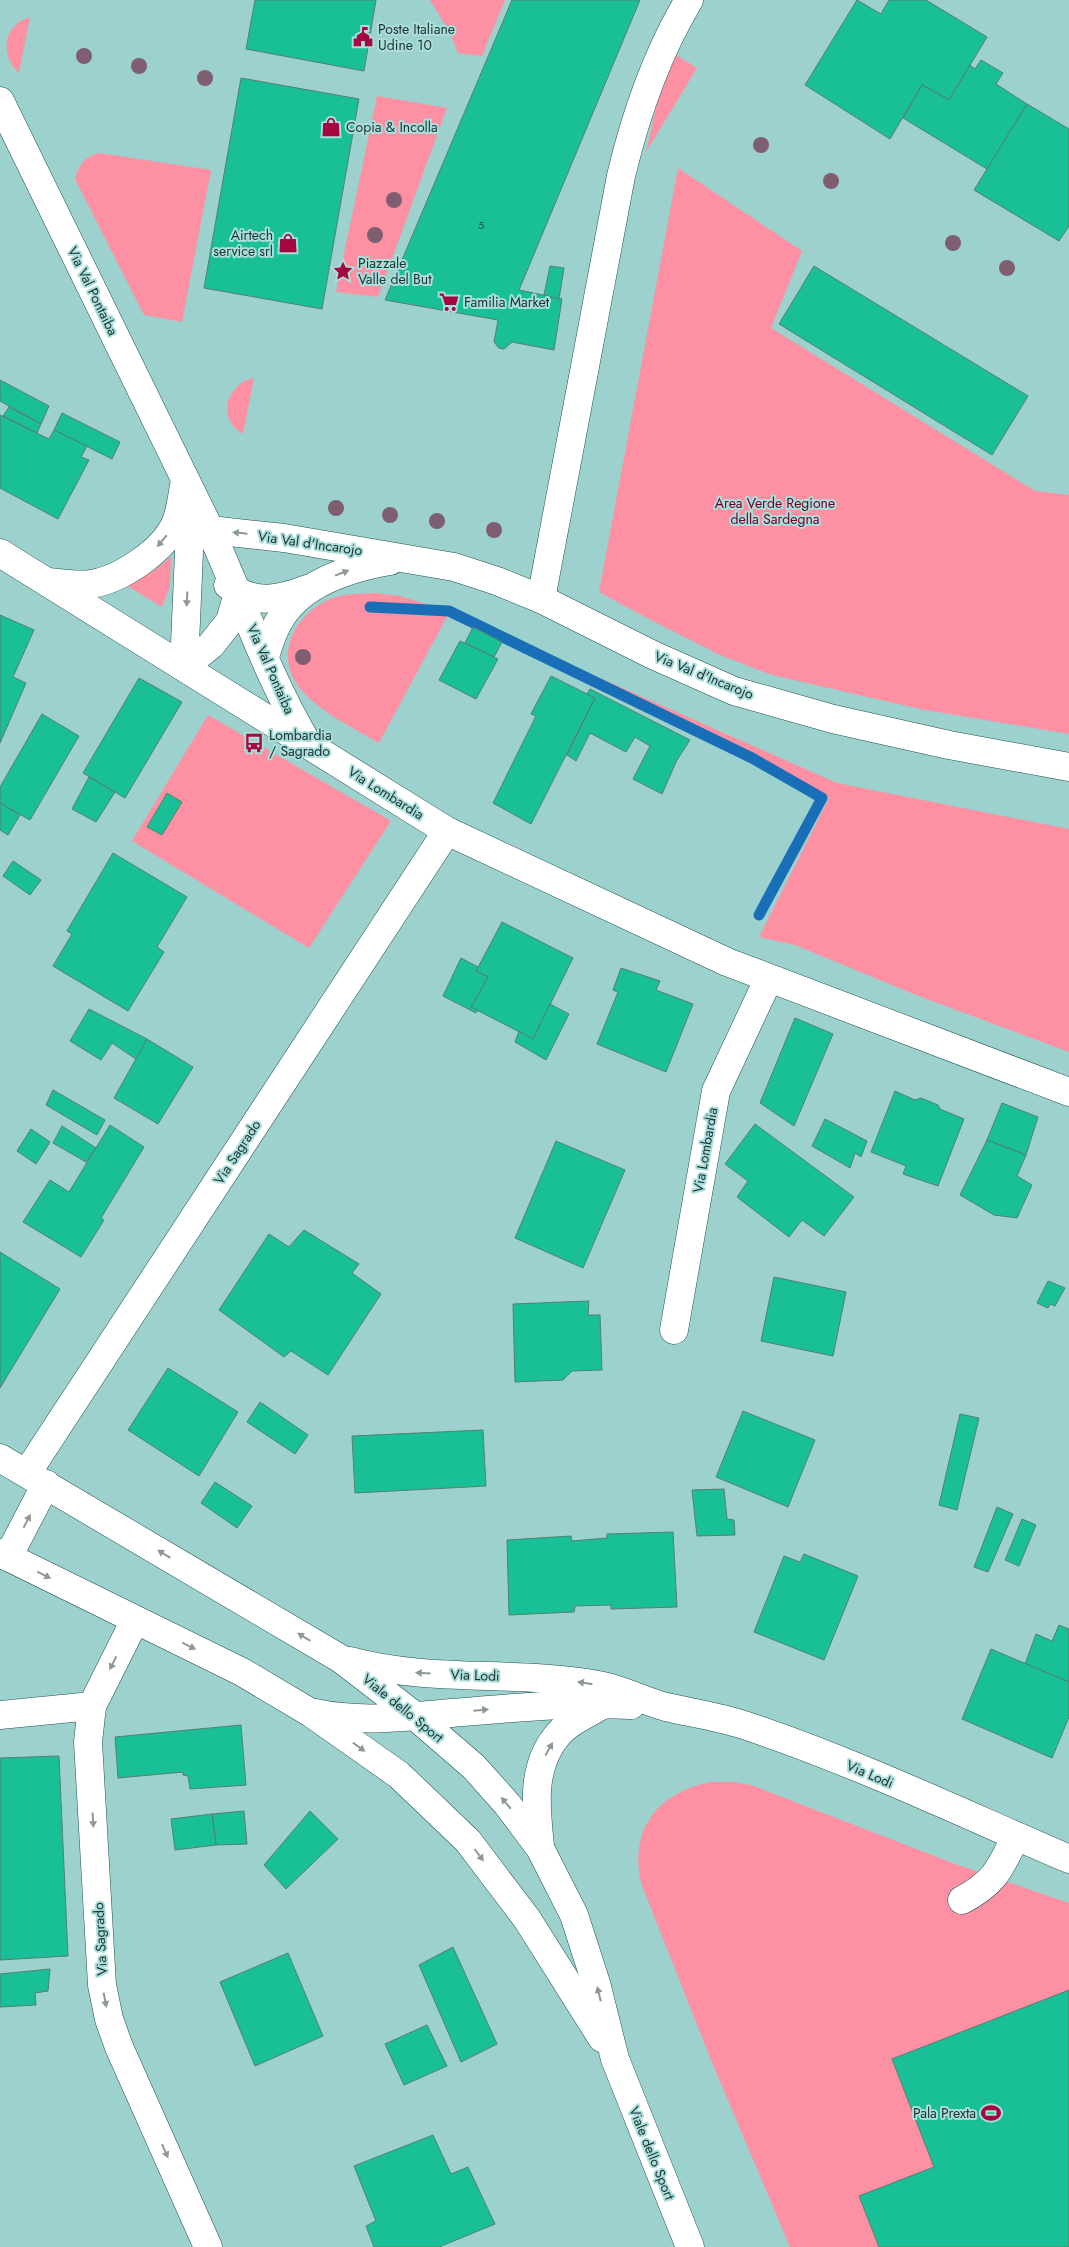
<svg xmlns="http://www.w3.org/2000/svg" width="1069" height="2247" font-family="Jost,sans-serif">
  <style>
    .green { fill: #fd90a2 }
    .lines { fill: none; stroke-linecap: round; stroke-linejoin: round }
    .stream { stroke: #186eb7; stroke-width: 11 }
    .building { fill: #19bf96; stroke: #548070 }
    .minor-casing { stroke: #1f5350; stroke-width: 29 }
    .minor { stroke: #fff; stroke-width: 28 }
    .tree { fill: #7f5e71 }
    .oneway { fill: #8e9898 }
    .labels { text-anchor: middle; dominant-baseline: central; stroke-width: 4; stroke-linejoin: round; paint-order: stroke }
    .number-label { font-size: 11px; fill: #1c554a }
    .poi-label { font-size: 14px; fill: #1d3231; stroke: #a9deda; text-anchor: start }
    .street-label { font-size: 14px; fill: #1d3231; stroke: #a9deda }
    .park-label { font-size: 14px; fill: #680025; stroke: #a9deda }
  </style>
  <rect width="100%" height="100%" fill="#9cd1cd"/>
  <g class="green">
    <path d="M430,0H505L482,56L458,53L449,31Z"/>
    <path d="M30,17L19,73C0,56 2,25 30,17Z"/>
    <path d="M676,55L697,68L646,152L658,100Z"/>
    <path d="M377,96L447,108L378,297L336,292Z"/>
    <path d="M99,153L211,170L182,322L144,315L75,179C79,165 84,157 99,153Z"/>
    <path d="M678,168L802,251L771,328L1035,491L1069,495V734L920,709L772,675L720,655L647,618L599,592Z"/>
    <path d="M254,378L243,434C216,418 226,384 254,378Z"/>
    <path d="M171,557L170,586L162,607L126,585L151,573Z"/>
    <path d="M375,593L400,596L449,611L837,783L1069,829V1052L916,995L795,945L759,937L829,798L450,611L379,743C353,728 324,714 303,692C271,657 294,613 333,598C346,593 362,594 375,593Z"/>
    <path d="M208,715L391,821L309,948L132,841Z"/>
    <path d="M711,1782H732L751,1785L955,1864L1069,1903V2247H790L711,2060L641,1883C629,1829 658,1792 711,1782Z"/>
  </g>
  <g class="lines">
    <path class="stream" d="M370,607L449,611L752,758L822,798L759,915"/>
  </g>
  <g class="building">
    <path d="M255,0H376L364,71L246,49Z"/>
    <path d="M512,0H640L519,290L562,299L554,350L512,342L504,349L499,348L494,342L498,320L385,300Z"/>
    <path d="M857,0L881,14L889,0H926L987,37L949,100L922,85L890,139L805,85Z"/>
    <path d="M981,60L1003,73L996,84L1027,104L987,169L903,118L922,85L949,100L970,65L975,69Z"/>
    <path d="M241,78L359,99L322,309L204,288Z"/>
    <path d="M1027,104L1069,129V226L1059,241L974,190Z"/>
    <path d="M550,266L564,268L559,299L544,295Z"/>
    <path d="M814,266L1028,396L992,455L779,324Z"/>
    <path d="M0,380L49,406L41,424L0,401Z"/>
    <path d="M9,407L41,424L37,433L3,416Z"/>
    <path d="M62,413L120,442L112,459L54,430Z"/>
    <path d="M0,415L49,439L54,430L87,446L81,457L89,460L58,519L0,488Z"/>
    <path d="M0,615L34,630L13,677L26,683L0,743Z"/>
    <path d="M473,627L502,642L494,657L465,643Z"/>
    <path d="M460,641L498,659L476,699L439,680Z"/>
    <path d="M551,676L595,698L531,824L493,803L536,716L531,714Z"/>
    <path d="M139,678L182,702L125,798L83,773Z"/>
    <path d="M590,689L690,740L677,760L662,794L633,779L650,746L635,737L626,752L590,733L576,761L567,755L595,698L587,694Z"/>
    <path d="M42,714L79,736L30,820L0,803V787Z"/>
    <path d="M89,777L115,792L96,822L72,809Z"/>
    <path d="M167,793L182,802L162,835L147,827Z"/>
    <path d="M0,803L20,815L8,835L0,830Z"/>
    <path d="M113,853L187,897L157,947L164,952L128,1011L53,966L72,934L67,931Z"/>
    <path d="M13,861L41,880L30,895L3,876Z"/>
    <path d="M502,922L573,958L533,1039L471,1007L488,977L476,971Z"/>
    <path d="M461,958L478,967L476,971L488,977L471,1007L478,1010L476,1013L443,996Z"/>
    <path d="M621,968L660,981L656,990L693,1004L666,1072L597,1044L618,992L613,990Z"/>
    <path d="M550,1004L569,1014L546,1060L515,1042L519,1031L533,1039Z"/>
    <path d="M89,1009L147,1039L136,1059L112,1043L101,1060L70,1041Z"/>
    <path d="M795,1018L833,1034L794,1126L760,1103Z"/>
    <path d="M147,1039L193,1067L158,1124L114,1098Z"/>
    <path d="M53,1090L105,1120L97,1135L46,1105Z"/>
    <path d="M895,1091L915,1100L921,1098L938,1105L940,1109L964,1119L938,1186L903,1174L906,1166L871,1152Z"/>
    <path d="M1002,1103L1038,1117L1026,1155L987,1140Z"/>
    <path d="M825,1119L867,1141L861,1157L855,1153L850,1168L812,1146Z"/>
    <path d="M755,1124L854,1197L824,1236L802,1220L789,1237L737,1197L748,1181L725,1164Z"/>
    <path d="M110,1125L144,1147L101,1218L104,1220L81,1257L23,1222L50,1180L69,1192Z"/>
    <path d="M62,1126L96,1148L86,1162L53,1143Z"/>
    <path d="M31,1129L50,1142L36,1164L17,1151Z"/>
    <path d="M987,1140L1026,1155L1017,1176L1032,1185L1017,1218L994,1215L960,1195Z"/>
    <path d="M556,1141L625,1170L583,1268L515,1238Z"/>
    <path d="M304,1230L359,1264L352,1273L381,1294L328,1375L291,1351L284,1357L219,1310L269,1234L289,1247Z"/>
    <path d="M0,1252L60,1289L0,1388Z"/>
    <path d="M774,1277L846,1292L833,1356L761,1341Z"/>
    <path d="M1048,1281L1065,1288L1055,1306L1050,1304L1048,1308L1037,1303Z"/>
    <path d="M589,1301L588,1315H600L602,1370L572,1371L563,1380L515,1382L513,1304Z"/>
    <path d="M168,1368L238,1412L199,1476L128,1430Z"/>
    <path d="M260,1402L308,1435L295,1454L247,1422Z"/>
    <path d="M743,1411L815,1440L788,1507L716,1477Z"/>
    <path d="M960,1414L979,1418L957,1510L939,1505Z"/>
    <path d="M483,1430L486,1486L355,1493L352,1436Z"/>
    <path d="M215,1482L252,1506L237,1528L201,1503Z"/>
    <path d="M724,1489L727,1519L734,1520L735,1535L697,1536L692,1490Z"/>
    <path d="M997,1507L1013,1514L988,1572L974,1567Z"/>
    <path d="M1022,1519L1036,1525L1019,1566L1005,1560Z"/>
    <path d="M673,1532L677,1607L611,1609V1605L575,1606L574,1612L509,1615L507,1540L571,1536L572,1541L607,1538V1534Z"/>
    <path d="M804,1554L858,1576L824,1660L754,1632L784,1556L800,1562Z"/>
    <path d="M1059,1625L1069,1629V1682L1025,1664L1036,1634L1052,1641Z"/>
    <path d="M991,1649L1069,1682V1717L1052,1758L962,1719Z"/>
    <path d="M241,1725L246,1785L190,1789L188,1776L183,1775V1772L118,1778L115,1737Z"/>
    <path d="M59,1756L68,1956L0,1960V1758Z"/>
    <path d="M244,1811L247,1844L216,1845L212,1814Z"/>
    <path d="M310,1811L338,1839L286,1889L264,1865Z"/>
    <path d="M212,1814L216,1845L175,1850L171,1819Z"/>
    <path d="M453,1947L497,2044L461,2062L419,1965Z"/>
    <path d="M288,1953L323,2036L255,2066L220,1982Z"/>
    <path d="M50,1969L48,1991L35,1993L36,2005L0,2007V1974Z"/>
    <path d="M1069,1990V2247H879L859,2196L934,2167L892,2059Z"/>
    <path d="M427,2025L447,2066L404,2085L385,2044Z"/>
    <path d="M433,2135L451,2174L468,2167L495,2224L439,2247H374L366,2226L376,2221L354,2166Z"/>
  </g>
  <g class="lines">
    <defs>
      <g id="minor">
        <path d="M0,101L210,530C242,600 267,675 306,741"/>
        <path d="M210,530L284,538L454,567L497,581L541,599L653,655L734,691L833,719L949,745L1069,767"/>
        <path d="M0,553L447,831L727,962L1069,1092"/>
        <path d="M48,582C62,583 77,586 91,584C120,580 165,550 176,522C181,510 182,494 185,481"/>
        <path d="M228,585C254,605 279,600 307,589"/>
        <path d="M541,599L621,176C636,113 656,55 689,0"/>
        <path d="M265,656C269,645 272,633 278,623C299,583 349,568 390,561"/>
        <path d="M184,667L190,529L187,500"/>
        <path d="M184,667L211,645L230,621L238,593"/>
        <path d="M674,1330L716,1091L768,980"/>
        <path d="M0,1458L341,1659L415,1716L474,1767L507,1804L540,1848L574,1915L596,1983L615,2059L690,2247"/>
        <path d="M27,1473L447,831"/>
        <path d="M0,1553L242,1672L311,1713L399,1775L468,1841L527,1919L602,2038"/>
        <path d="M8,1557L46,1484"/>
        <path d="M135,1620L92,1706L88,1742L102,1985L109,2019L119,2047L208,2247"/>
        <path d="M350,1661C431,1683 516,1670 598,1685C621,1689 644,1701 666,1707C692,1713 719,1717 744,1725C855,1762 962,1813 1069,1859"/>
        <path d="M315,1713C361,1723 406,1717 452,1713C512,1708 571,1702 631,1705"/>
        <path d="M0,1715L92,1706"/>
        <path d="M540,1846C536,1809 531,1768 556,1737C567,1722 588,1714 604,1704"/>
        <path d="M962,1900C996,1882 1000,1868 1016,1836"/>
      </g>
    </defs>
    <use href="#minor" class="minor-casing"/>
    <use href="#minor" class="minor"/>
  </g>
  <g class="tree">
    <circle cx="84" cy="56" r="8"/>
    <circle cx="139" cy="66" r="8"/>
    <circle cx="205" cy="78" r="8"/>
    <circle cx="761" cy="145" r="8"/>
    <circle cx="831" cy="181" r="8"/>
    <circle cx="394" cy="200" r="8"/>
    <circle cx="375" cy="235" r="8"/>
    <circle cx="953" cy="243" r="8"/>
    <circle cx="1007" cy="268" r="8"/>
    <circle cx="336" cy="508" r="8"/>
    <circle cx="390" cy="515" r="8"/>
    <circle cx="437" cy="521" r="8"/>
    <circle cx="494" cy="530" r="8"/>
    <circle cx="303" cy="657" r="8"/>
  </g>
  <defs><path id="oneway-solid" d="M-6-.8H1V-3.2L6.5 0L1 3.2V.8H-6Z" transform="scale(1.25)"/></defs>
  <g class="oneway">
    <use href="#oneway-solid" transform="translate(240 533) rotate(-174)"/>
    <use href="#oneway-solid" transform="translate(162 541) rotate(130)"/>
    <use href="#oneway-solid" transform="translate(342 573) rotate(-21)"/>
    <use href="#oneway-solid" transform="translate(187 599) rotate(93)"/>
    <use href="#oneway-solid" transform="translate(27 1521) rotate(-63)"/>
    <use href="#oneway-solid" transform="translate(164 1554) rotate(-149)"/>
    <use href="#oneway-solid" transform="translate(44 1575) rotate(26)"/>
    <use href="#oneway-solid" transform="translate(304 1637) rotate(-149)"/>
    <use href="#oneway-solid" transform="translate(189 1646) rotate(26)"/>
    <use href="#oneway-solid" transform="translate(113 1663) rotate(117)"/>
    <use href="#oneway-solid" transform="translate(423 1673) rotate(-176)"/>
    <use href="#oneway-solid" transform="translate(585 1683) rotate(-171)"/>
    <use href="#oneway-solid" transform="translate(481 1710) rotate(-5)"/>
    <use href="#oneway-solid" transform="translate(359 1747) rotate(36)"/>
    <use href="#oneway-solid" transform="translate(549 1749) rotate(-61)"/>
    <use href="#oneway-solid" transform="translate(506 1803) rotate(-130)"/>
    <use href="#oneway-solid" transform="translate(93 1820) rotate(87)"/>
    <use href="#oneway-solid" transform="translate(479 1855) rotate(53)"/>
    <use href="#oneway-solid" transform="translate(599 1994) rotate(-104)"/>
    <use href="#oneway-solid" transform="translate(105 2000) rotate(79)"/>
    <use href="#oneway-solid" transform="translate(165 2151) rotate(66)"/>
  </g>
  <defs>
    <symbol id="civic-bare" viewBox="-9 -9 18 18"><path d="M-.6-6.5H3V-4.5H.6V-3L4-1V1h2V6H-6V1h2V-1L-.6-3ZM-1.2 2.5V6h2.4V2.5Z" fill="#a30841" stroke="#a9deda" stroke-width="2.5" paint-order="stroke"/></symbol>
    <symbol id="shop-bare" viewBox="-9 -9 18 18"><path d="M-5-2.5h2.3a2.7 3.5 0 0 1 5.4 0H5L5.5 6h-11ZM-1.5-2.5h3a1.5 2.3 0 0 0-3 0Z" fill="#a30841" stroke="#a9deda" stroke-width="2.5" paint-order="stroke"/></symbol>
    <symbol id="sight-bare" viewBox="-9 -9 18 18"><path d="M0-6L1.8-2.2L6-1.7L2.9 1.2L3.7 5.4L0 3.3L-3.7 5.4L-2.9 1.2L-6-1.7L-1.8-2.2Z" fill="#a30841" stroke="#a9deda" stroke-width="2.5" paint-order="stroke"/></symbol>
    <symbol id="supermarket-bare" viewBox="-9 -9 18 18"><path d="M-6-5.5h2.5l.6 2H6L4.5 2H-2.5L-4.4-4H-6ZM-1.5 3.2a1.3 1.3 0 1 0 .1 0ZM3 3.2a1.3 1.3 0 1 0 .1 0Z" fill="#a30841" stroke="#a9deda" stroke-width="2.5" paint-order="stroke"/></symbol>
    <symbol id="bus-bare" viewBox="-9 -9 18 18"><path d="M-5-6H5V4H4V6H2V4H-2V6H-4V4H-5ZM-3.5-4V0h7V-4ZM-3.5 1.2v1.5H-2V1.2ZM2 1.2v1.5H3.5V1.2Z" fill="#a30841" stroke="#a9deda" stroke-width="2.5" paint-order="stroke"/></symbol>
    <symbol id="stadium-bare" viewBox="-9 -9 18 18"><path d="M0-5a6.5 5 0 1 0 0 10a6.5 5 0 1 0 0-10ZM-3.5-1.8h7v3.6h-7Z" fill="#a30841" stroke="#a9deda" stroke-width="2.5" paint-order="stroke"/></symbol>
  </defs>
  <g fill-rule="evenodd">
    <use href="#civic-bare" x="349" y="23" width="28" height="28"/>
    <use href="#shop-bare" x="317" y="113" width="28" height="28"/>
    <use href="#shop-bare" x="274" y="229" width="28" height="28"/>
    <use href="#sight-bare" x="329" y="257" width="28" height="28"/>
    <use href="#supermarket-bare" x="435" y="288" width="28" height="28"/>
    <use href="#bus-bare" x="240" y="729" width="28" height="28"/>
    <use href="#stadium-bare" x="977" y="2099" width="28" height="28"/>
  </g>
  <g class="labels">
    <g class="number-label">
      <text x="481" y="225">5</text>
    </g>
    <g class="poi-label">
      <text x="378" y="29">Poste Italiane<tspan x="378" dy="16">Udine 10</tspan></text>
      <text x="346" y="127">Copia &amp; Incolla</text>
      <text x="273" y="235" text-anchor="end">Airtech<tspan x="273" dy="16">service srl</tspan></text>
      <text x="358" y="263">Piazzale<tspan x="358" dy="16">Valle del But</tspan></text>
      <text x="464" y="302">Familia Market</text>
      <text x="269" y="735">Lombardia<tspan x="269" dy="16">/ Sagrado</tspan></text>
      <text x="976" y="2113" text-anchor="end">Pala Prexta</text>
    </g>
    <g class="street-label">
      <text transform="translate(93 291) rotate(64)">Via Val Pontaiba</text>
      <text transform="translate(310 543) rotate(8)">Via Val d'Incarojo</text>
      <text transform="translate(271 669) rotate(66)">Via Val Pontaiba</text>
      <text transform="translate(704 675) rotate(22)">Via Val d'Incarojo</text>
      <text transform="translate(386 793) rotate(32)">Via Lombardia</text>
      <text transform="translate(705 1150) rotate(-80)">Via Lombardia</text>
      <text transform="translate(237 1152) rotate(-57)">Via Sagrado</text>
      <text transform="translate(475 1675) rotate(2)">Via Lodi</text>
      <text transform="translate(403 1708) rotate(39)">Viale dello Sport</text>
      <text transform="translate(870 1774) rotate(23)">Via Lodi</text>
      <text transform="translate(100 1939) rotate(-93)">Via Sagrado</text>
      <text transform="translate(652 2153) rotate(68)">Viale dello Sport</text>
    </g>
    <g class="park-label">
      <text x="775" y="503">Area Verde Regione<tspan x="775" dy="16">della Sardegna</tspan></text>
    </g>
  </g>
</svg>
